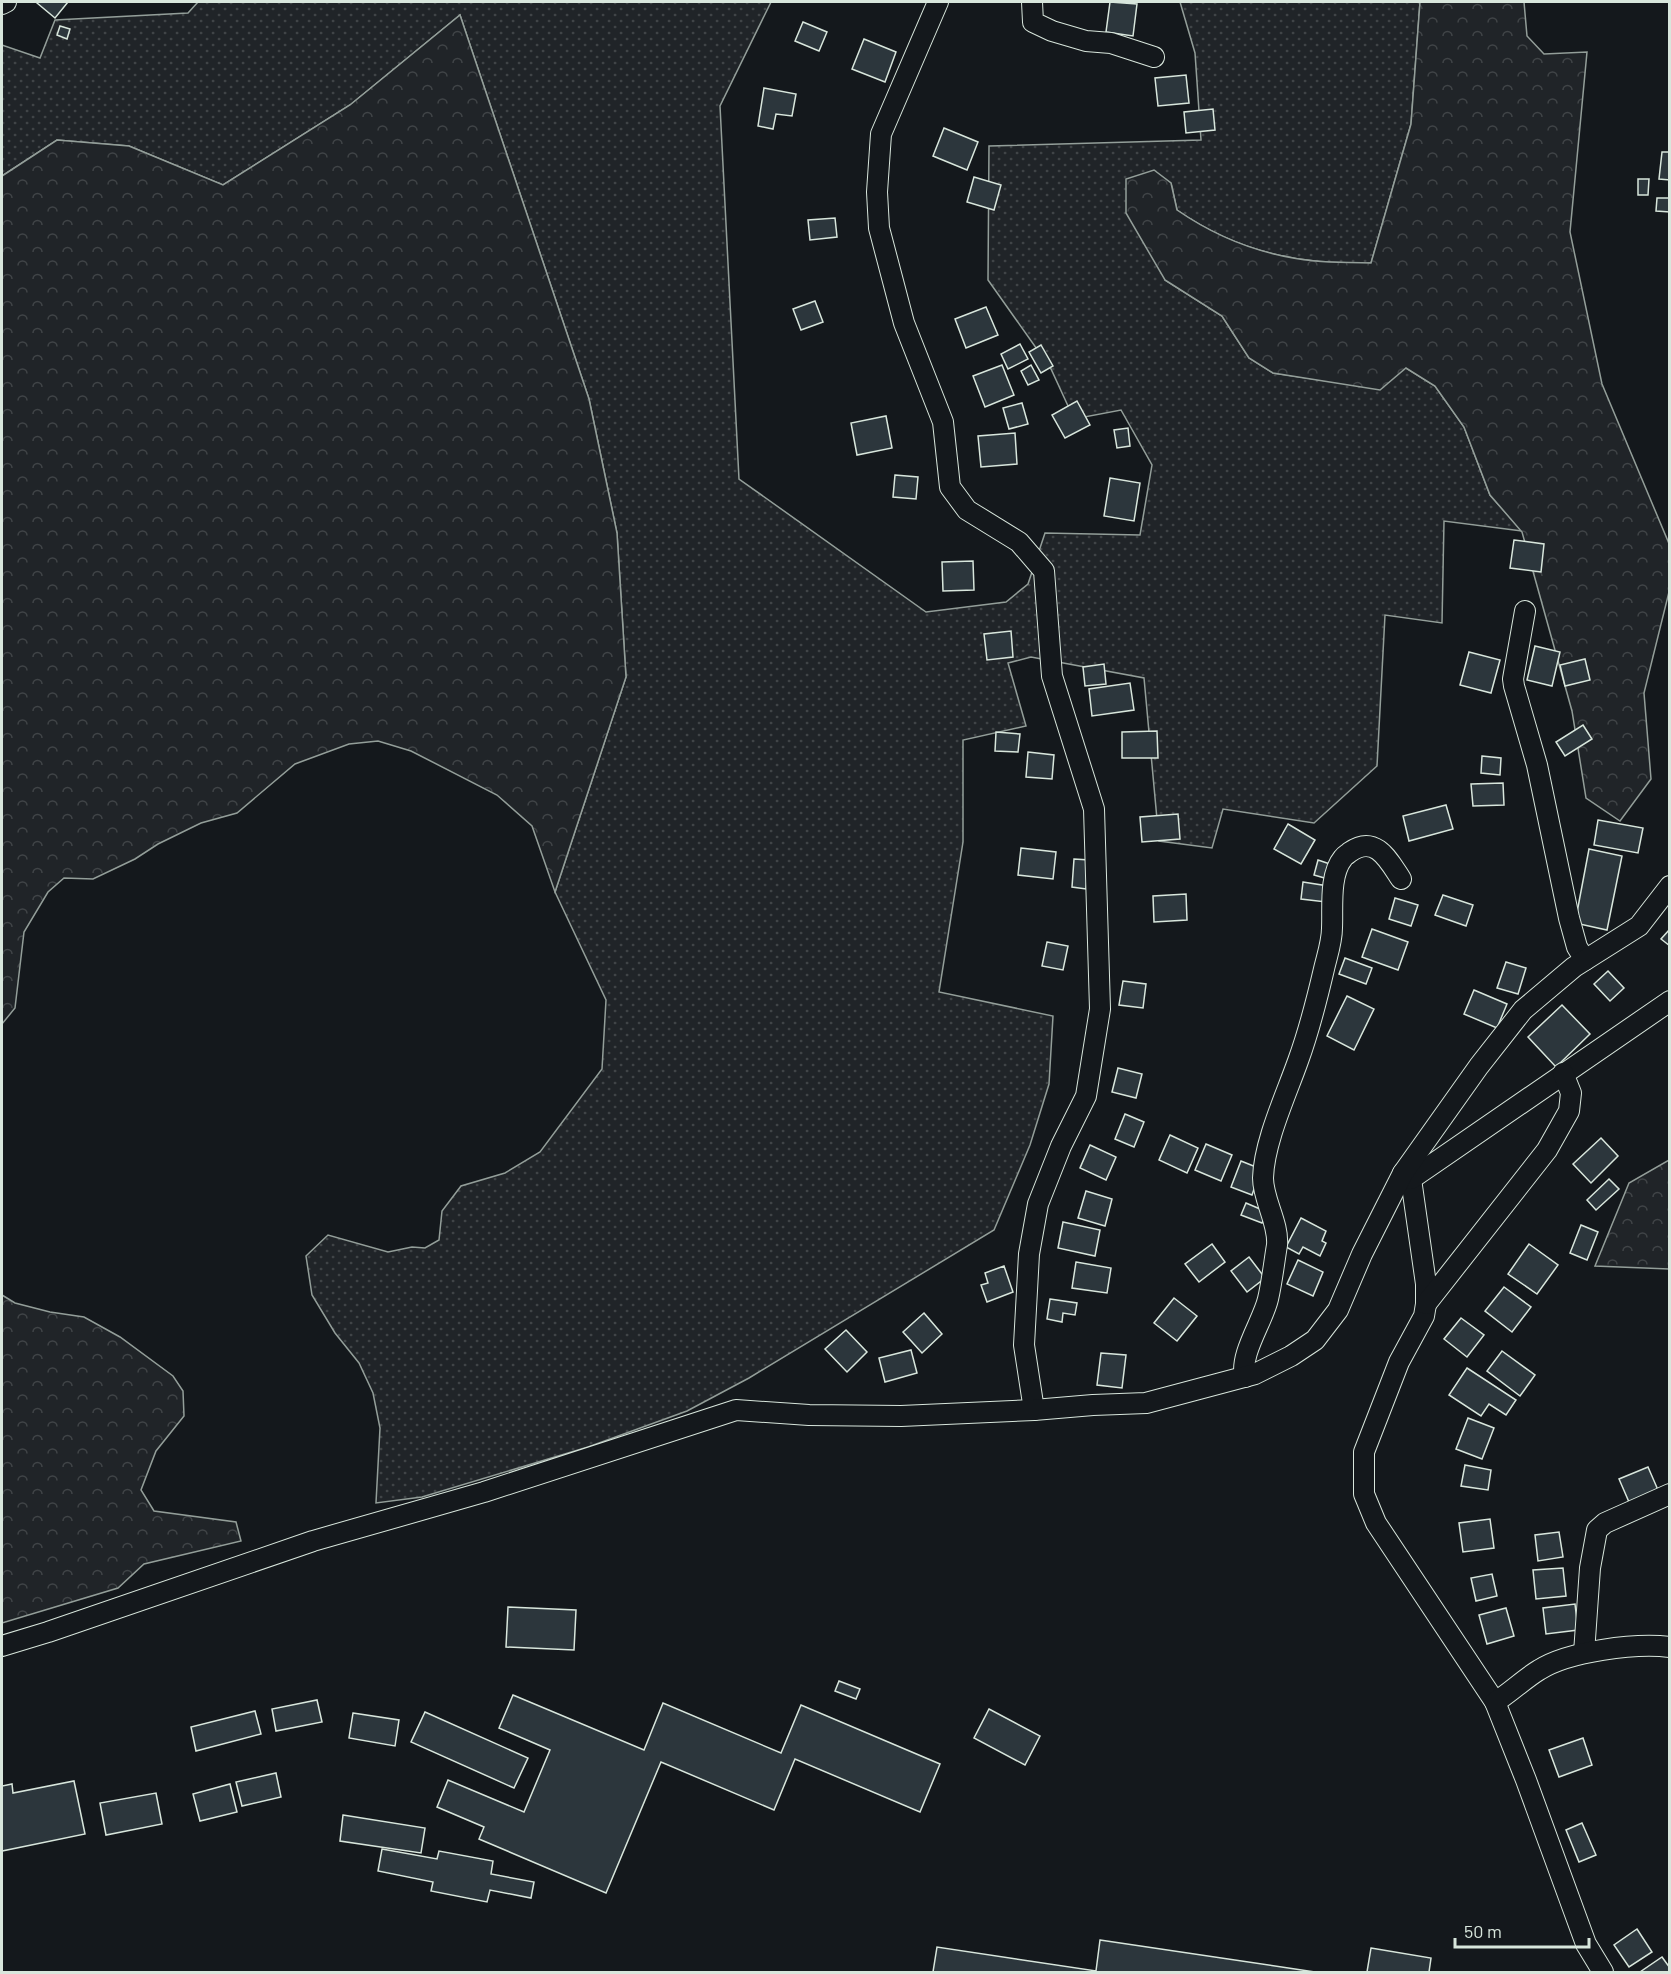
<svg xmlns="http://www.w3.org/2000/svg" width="1671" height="1974" font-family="Barlow,sans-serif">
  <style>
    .green { fill: url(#green-dots); stroke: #939e99; stroke-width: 1.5 }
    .forest { fill: url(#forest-crowns); stroke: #939e99; stroke-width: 1.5 }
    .building { fill: #2c363c; stroke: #d8e6dc; stroke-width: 1.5 }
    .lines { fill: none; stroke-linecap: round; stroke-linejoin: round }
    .minor-casing { stroke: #d8e6dc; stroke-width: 22 }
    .minor { stroke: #14181c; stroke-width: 20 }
  </style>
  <defs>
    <pattern id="green-dots" width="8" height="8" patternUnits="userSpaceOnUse" patternTransform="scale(1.5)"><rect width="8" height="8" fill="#202428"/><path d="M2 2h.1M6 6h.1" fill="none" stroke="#404447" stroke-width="1.8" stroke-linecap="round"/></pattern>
    <pattern id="forest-crowns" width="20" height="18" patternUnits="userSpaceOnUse" patternTransform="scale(1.5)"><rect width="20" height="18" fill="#202428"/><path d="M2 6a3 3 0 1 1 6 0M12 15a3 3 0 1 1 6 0" fill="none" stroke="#404447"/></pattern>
  </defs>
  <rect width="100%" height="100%" fill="#14181c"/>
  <path class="green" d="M198,2H771L720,106L739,479L926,612L1006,602L1028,584L1045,533L1140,535L1152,465L1121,410L1074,419L1051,369L988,280L989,146L1201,140L1195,53L1180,2H1420L1411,124L1371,263C1353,263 1334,263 1315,261C1264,256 1219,239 1177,210L1171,183L1165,280L1222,316L1249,358L1273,373L1327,381L1406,368L1435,386L1464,427L1490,495L1522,531L1444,521L1442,623L1385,615L1377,766L1314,823L1223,809L1212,848L1159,841L1144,678L1031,657L1008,663L1026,726L963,740V842L939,992L1053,1016L1049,1084L1030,1145L994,1230L749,1378L687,1411L588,1447L422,1497L376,1503L380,1428L373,1393L359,1363L335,1333L312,1295L306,1256L328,1235L388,1252L412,1247L425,1248L439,1240L442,1211L461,1186L505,1173L540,1152L602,1069L606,1000L555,892L626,677L617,533L589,399L460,15L350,105L223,185L129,146L57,140L2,176V45L40,58L55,20L188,13Z"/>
  <g class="forest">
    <path d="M1420,2H1524L1527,36L1544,54L1587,52L1570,232L1602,384L1670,546L1669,592L1644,693L1651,779L1620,821L1586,798L1572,711L1522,532L1490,495L1464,427L1435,386L1406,368L1380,390L1273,373L1249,358L1222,316L1165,280L1126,213V179L1154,170L1171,183L1177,210C1219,239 1264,256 1315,261C1334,263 1353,262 1371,263L1411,124Z"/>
    <path d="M460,15L589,399L617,533L626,677L555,892L532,826L497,795L411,751L378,741L349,744L295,764L237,813L201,823L158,844L135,859L93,879L64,878L48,892L24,932L15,1008L2,1024V176L57,140L129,146L223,185L350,105Z"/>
    <path d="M1669,1160V1269L1595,1266L1629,1183Z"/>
    <path d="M2,1295L15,1303L50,1312L84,1317L120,1337L173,1376L183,1391L184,1416L156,1451L141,1490L154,1511L236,1522L241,1541L144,1564L118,1588L2,1623Z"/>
  </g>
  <g class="building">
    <path d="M38,2H68L55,18L37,3Z"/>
    <path d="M1110,2L1137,4L1133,36L1106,32Z"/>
    <path d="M803,22L827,32L819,51L795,41Z"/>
    <path d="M60,26L70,29L67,39L57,35Z"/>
    <path d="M864,39L896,52L885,82L852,69Z"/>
    <path d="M1186,75L1189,103L1158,106L1155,78Z"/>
    <path d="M764,88L796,94L792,116L776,114L773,129L758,126Z"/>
    <path d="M1213,109L1215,130L1186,133L1184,112Z"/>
    <path d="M944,128L978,142L967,170L933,156Z"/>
    <path d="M1662,152H1670V180L1659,179Z"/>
    <path d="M974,177L1001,185L994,210L967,202Z"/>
    <path d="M1638,179H1649L1648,195H1638Z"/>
    <path d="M1657,198H1670V212L1656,211Z"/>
    <path d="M835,218L837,237L810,240L808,220Z"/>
    <path d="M815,301L823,322L801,330L793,309Z"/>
    <path d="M986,307L998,335L966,348L955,319Z"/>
    <path d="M1020,344L1028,359L1008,369L1001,354Z"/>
    <path d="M1041,345L1053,366L1041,373L1029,352Z"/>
    <path d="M1002,365L1014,395L985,407L973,376Z"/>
    <path d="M1031,365L1039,380L1028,385L1021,371Z"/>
    <path d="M1077,401L1090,425L1065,438L1052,415Z"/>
    <path d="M1022,403L1028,424L1009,429L1003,408Z"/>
    <path d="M886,416L892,448L857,455L851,423Z"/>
    <path d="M1128,428L1130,446L1117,448L1114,430Z"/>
    <path d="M1015,433L1017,464L981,467L978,436Z"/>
    <path d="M895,475L918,477L916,499L893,497Z"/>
    <path d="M1110,478L1140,483L1134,521L1104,516Z"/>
    <path d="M1514,540L1544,544L1541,572L1510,568Z"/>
    <path d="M973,561L974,590L943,591L942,562Z"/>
    <path d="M1011,631L1013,657L987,660L984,634Z"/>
    <path d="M1535,646L1560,652L1552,686L1527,680Z"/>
    <path d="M1469,652L1500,660L1491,693L1460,685Z"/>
    <path d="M1585,659L1590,680L1565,686L1560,665Z"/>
    <path d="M1104,664L1106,684L1085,686L1083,667Z"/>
    <path d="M1130,683L1134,710L1092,716L1089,689Z"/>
    <path d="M1583,725L1592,739L1565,756L1556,742Z"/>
    <path d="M1157,731L1158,758H1122V732Z"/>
    <path d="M996,732L1020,734L1018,752L995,751Z"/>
    <path d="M1028,752L1054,755L1052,779L1026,777Z"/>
    <path d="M1482,756L1501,758L1500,775L1481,773Z"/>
    <path d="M1503,783L1504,805L1473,806L1471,784Z"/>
    <path d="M1446,805L1453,829L1409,841L1403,816Z"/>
    <path d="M1178,814L1180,839L1142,842L1140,817Z"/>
    <path d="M1598,820L1643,828L1638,853L1594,845Z"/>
    <path d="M1288,824L1315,840L1301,864L1274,849Z"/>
    <path d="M1021,848L1056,852L1053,879L1018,875Z"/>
    <path d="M1589,849L1622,856L1607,930L1575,923Z"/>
    <path d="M1074,859L1089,860L1086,889L1072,887Z"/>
    <path d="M1318,860L1333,865L1328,879L1314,875Z"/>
    <path d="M1303,882L1328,886L1326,902L1301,899Z"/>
    <path d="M1186,894L1187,920L1154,922L1153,896Z"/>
    <path d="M1443,895L1473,905L1466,926L1435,915Z"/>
    <path d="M1395,898L1418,905L1411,926L1389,919Z"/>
    <path d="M1372,929L1408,942L1398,970L1362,957Z"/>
    <path d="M1670,929V946L1661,939Z"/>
    <path d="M1047,942L1068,946L1063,970L1042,966Z"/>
    <path d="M1345,958L1372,968L1366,984L1339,974Z"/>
    <path d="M1506,962L1526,968L1518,994L1497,988Z"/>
    <path d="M1608,971L1624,988L1610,1001L1594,984Z"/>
    <path d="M1123,981L1146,984L1143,1008L1119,1005Z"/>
    <path d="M1474,990L1507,1004L1497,1028L1464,1014Z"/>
    <path d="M1347,996L1374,1009L1354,1050L1327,1036Z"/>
    <path d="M1562,1005L1590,1034L1556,1067L1528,1037Z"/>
    <path d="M1118,1068L1142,1074L1136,1098L1112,1092Z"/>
    <path d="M1125,1114L1144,1122L1134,1147L1115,1139Z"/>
    <path d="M1170,1135L1198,1148L1187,1173L1159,1160Z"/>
    <path d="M1601,1138L1618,1156L1591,1183L1573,1164Z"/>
    <path d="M1206,1144L1232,1155L1221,1181L1195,1170Z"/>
    <path d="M1090,1145L1116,1157L1106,1180L1080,1168Z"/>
    <path d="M1241,1161L1261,1169L1252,1195L1231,1187Z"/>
    <path d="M1609,1179L1619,1189L1596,1210L1587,1200Z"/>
    <path d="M1086,1191L1112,1199L1105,1226L1078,1218Z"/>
    <path d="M1246,1203L1267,1212L1262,1223L1241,1215Z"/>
    <path d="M1301,1218L1326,1231L1322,1241L1326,1243L1320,1256L1303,1247L1299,1254L1286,1247Z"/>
    <path d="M1063,1222L1100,1230L1095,1256L1058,1248Z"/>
    <path d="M1581,1225L1598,1232L1587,1260L1570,1253Z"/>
    <path d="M1212,1244L1225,1262L1199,1282L1185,1264Z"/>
    <path d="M1529,1244L1558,1265L1537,1294L1508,1274Z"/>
    <path d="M1249,1257L1265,1278L1247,1292L1231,1271Z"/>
    <path d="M1298,1260L1323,1272L1313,1296L1287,1284Z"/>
    <path d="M1076,1262L1111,1268L1107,1293L1072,1288Z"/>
    <path d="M1004,1266L1013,1292L987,1302L981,1285L988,1283L985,1273Z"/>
    <path d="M1504,1287L1531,1307L1512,1332L1485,1311Z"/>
    <path d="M1174,1298L1197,1316L1177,1341L1154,1323Z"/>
    <path d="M1050,1299L1077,1303L1075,1315L1063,1313L1062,1322L1047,1319Z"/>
    <path d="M924,1313L942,1334L922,1353L903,1332Z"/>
    <path d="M1461,1318L1484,1335L1467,1357L1444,1339Z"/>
    <path d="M846,1330L867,1352L847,1372L825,1349Z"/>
    <path d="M911,1350L917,1373L885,1382L879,1358Z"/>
    <path d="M1502,1351L1535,1375L1520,1396L1487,1371Z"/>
    <path d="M1101,1353L1126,1355L1122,1388L1097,1385Z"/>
    <path d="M1467,1368L1516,1400L1506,1415L1489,1404L1481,1416L1449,1395Z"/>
    <path d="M1468,1418L1494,1428L1482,1459L1456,1449Z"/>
    <path d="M1465,1465L1491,1470L1488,1490L1461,1486Z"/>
    <path d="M1648,1467L1658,1490L1629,1502L1619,1479Z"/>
    <path d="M1490,1519L1494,1548L1463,1552L1459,1523Z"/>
    <path d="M1559,1532L1563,1557L1538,1561L1535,1535Z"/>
    <path d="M1563,1568L1566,1596L1536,1599L1533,1570Z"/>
    <path d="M1492,1574L1497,1596L1476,1601L1471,1578Z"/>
    <path d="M1575,1604L1578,1630L1546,1634L1543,1608Z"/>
    <path d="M508,1607L576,1610L574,1650L506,1647Z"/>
    <path d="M1506,1608L1514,1636L1487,1644L1479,1615Z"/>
    <path d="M839,1681L860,1689L856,1699L835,1691Z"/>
    <path d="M513,1695L644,1750L663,1703L781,1753L801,1705L940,1764L920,1812L795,1759L774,1810L661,1762L606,1893L479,1839L484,1827L437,1807L448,1780L524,1812L550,1750L499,1728Z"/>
    <path d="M317,1700L322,1722L276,1731L272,1709Z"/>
    <path d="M989,1709L1040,1736L1025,1765L974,1738Z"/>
    <path d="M255,1711L261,1734L196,1751L191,1727Z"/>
    <path d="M425,1712L528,1758L514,1788L411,1742Z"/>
    <path d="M353,1713L399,1720L395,1746L349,1738Z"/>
    <path d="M1583,1738L1592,1765L1559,1777L1549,1750Z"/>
    <path d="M276,1773L281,1797L242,1806L236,1782Z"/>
    <path d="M74,1781L85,1834L2,1851V1786L12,1784L13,1793Z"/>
    <path d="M230,1784L237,1812L200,1821L193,1794Z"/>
    <path d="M156,1793L162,1824L106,1835L100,1803Z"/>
    <path d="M343,1815L425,1828L421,1853L340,1841Z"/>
    <path d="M1582,1823L1596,1855L1579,1862L1566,1830Z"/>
    <path d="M382,1849L437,1859L439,1851L493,1861L491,1874L534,1882L531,1898L490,1890L487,1902L431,1891L433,1882L378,1871Z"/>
    <path d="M1637,1929L1652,1952L1629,1967L1614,1945Z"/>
    <path d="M1100,1940L1315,1972H933L937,1947L1096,1971Z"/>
    <path d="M1371,1948L1431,1958L1429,1972H1367Z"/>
    <path d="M1662,1957L1670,1968V1972H1640Z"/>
  </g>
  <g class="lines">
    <defs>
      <g id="minor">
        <path d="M938,2L881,134L877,192L879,228L904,323L943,422L950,487L967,510L1019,542L1044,571L1052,676L1094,809L1100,1009L1086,1096L1061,1146L1038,1204L1029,1254L1024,1345L1034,1410"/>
        <path d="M1032,2L1033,22L1052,31L1086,41L1111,43L1154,57"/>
        <path d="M2,4L6,2"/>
        <path d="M1525,611L1513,679L1514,686L1537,765L1569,918L1577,947L1585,960"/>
        <path d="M1403,1173L1411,1179L1426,1284V1304L1424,1316L1399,1362L1364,1452V1494L1376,1523L1495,1702L1526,1780L1586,1944L1603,1972"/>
        <path d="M1411,1179L1670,1001"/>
        <path d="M1426,1304L1547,1150L1569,1111L1571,1093L1563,1073"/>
        <path d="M1245,1377C1239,1355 1263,1321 1268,1299C1272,1282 1274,1263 1277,1245C1279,1223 1263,1200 1263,1178C1264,1142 1286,1095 1298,1061C1309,1031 1317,999 1324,969C1327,956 1332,942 1332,928C1333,908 1329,875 1343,858C1345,855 1348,854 1350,852C1376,834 1389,861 1401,879"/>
        <path d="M2,1646L48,1632L313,1541L484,1492L736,1410L809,1415L901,1416L1034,1410L1093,1405L1146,1403L1255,1374L1291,1356L1315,1340L1338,1310L1362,1254L1403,1173L1479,1066L1523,1010L1574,967L1639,926L1670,886"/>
        <path d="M1584,1653L1590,1568L1597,1530L1605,1523L1670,1494"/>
        <path d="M1495,1702C1510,1693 1524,1679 1539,1670C1569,1651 1635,1643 1670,1647"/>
      </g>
    </defs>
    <use href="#minor" class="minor-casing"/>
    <use href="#minor" class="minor"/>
  </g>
  <rect width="1671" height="1974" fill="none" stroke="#d8e6dc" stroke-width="6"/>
  <path d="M1455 1938v9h134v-9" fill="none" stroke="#d8e6dc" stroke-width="3"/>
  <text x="1464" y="1938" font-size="18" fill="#d8e6dc" stroke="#14181c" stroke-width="4.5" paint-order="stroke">50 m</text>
</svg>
